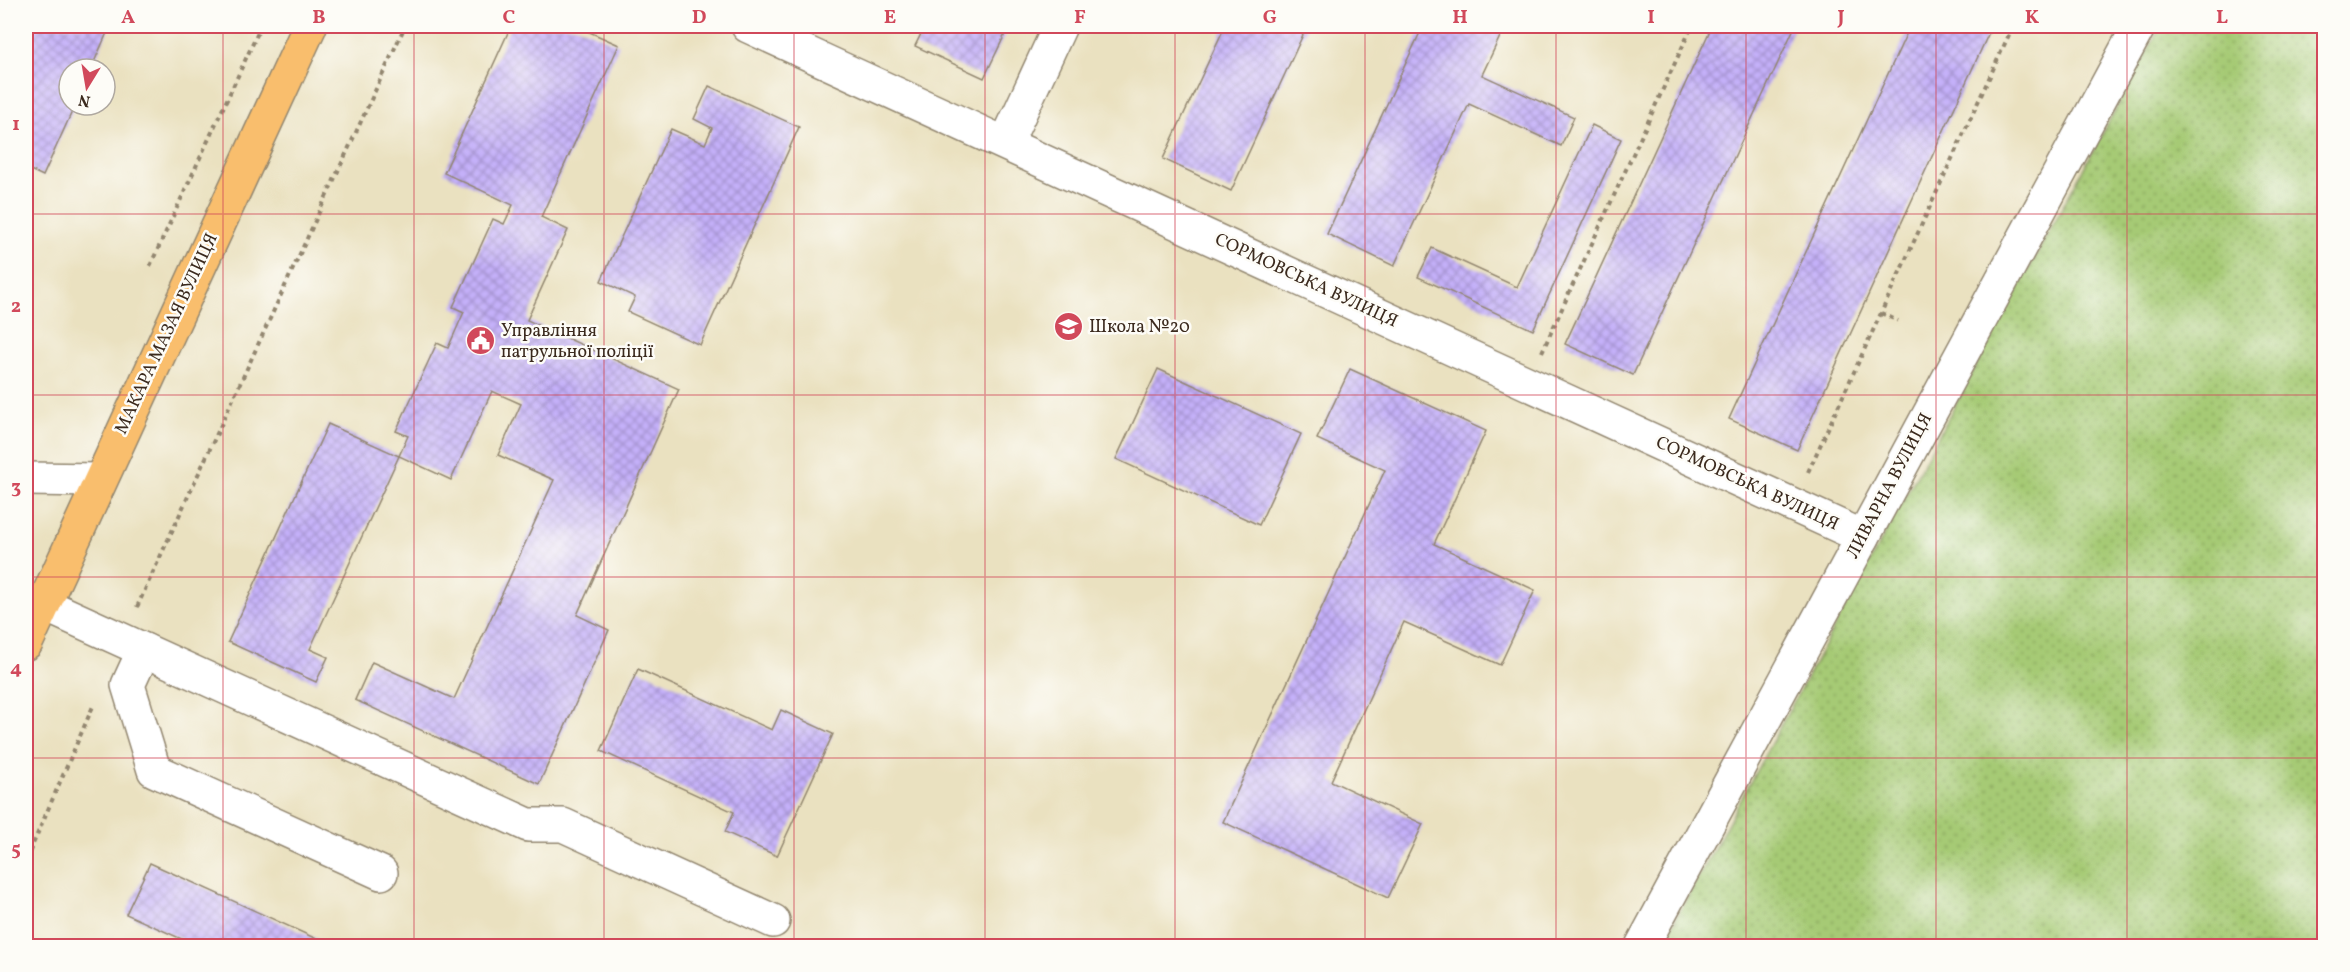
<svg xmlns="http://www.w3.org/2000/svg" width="2350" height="972" font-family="Vollkorn,serif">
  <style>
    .grass { fill: url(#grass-dots); stroke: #707a49; stroke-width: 1.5 }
    .building { fill: url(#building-cross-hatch) }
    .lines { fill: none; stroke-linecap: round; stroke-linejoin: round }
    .minor-casing { stroke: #92866f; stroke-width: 36 }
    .major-casing { stroke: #92866f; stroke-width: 36 }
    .path { stroke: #92866f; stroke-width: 4; stroke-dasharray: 4.5 4.5; stroke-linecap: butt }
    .minor { stroke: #fff; stroke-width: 33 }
    .major { stroke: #f9be6d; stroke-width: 33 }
    .grid { fill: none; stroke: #d1495b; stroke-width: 1.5; stroke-opacity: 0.55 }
    .labels { text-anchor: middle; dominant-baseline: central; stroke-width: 5; stroke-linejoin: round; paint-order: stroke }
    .street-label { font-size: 18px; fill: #3b2a1e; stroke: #fdfcf7 }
    .poi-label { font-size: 18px; fill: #3b2a1e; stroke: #fdfcf7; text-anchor: start }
    .neatline { fill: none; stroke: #d1495b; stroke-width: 2 }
    .grid-label { font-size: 20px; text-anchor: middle; font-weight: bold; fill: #d1495b }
  </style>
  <defs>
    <pattern id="grass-dots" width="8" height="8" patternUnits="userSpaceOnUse" patternTransform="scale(1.5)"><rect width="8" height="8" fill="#a6ca74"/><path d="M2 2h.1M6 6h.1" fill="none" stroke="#88a45f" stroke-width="1.8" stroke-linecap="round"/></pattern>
    <pattern id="building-cross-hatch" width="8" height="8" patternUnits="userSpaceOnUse" patternTransform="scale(1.5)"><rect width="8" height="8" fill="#c4b0f9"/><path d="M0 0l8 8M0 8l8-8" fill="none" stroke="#a08fc9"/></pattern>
  </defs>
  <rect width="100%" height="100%" fill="#fdfcf7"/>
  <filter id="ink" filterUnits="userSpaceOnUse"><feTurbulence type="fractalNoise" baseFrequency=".0167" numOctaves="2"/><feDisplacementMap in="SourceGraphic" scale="12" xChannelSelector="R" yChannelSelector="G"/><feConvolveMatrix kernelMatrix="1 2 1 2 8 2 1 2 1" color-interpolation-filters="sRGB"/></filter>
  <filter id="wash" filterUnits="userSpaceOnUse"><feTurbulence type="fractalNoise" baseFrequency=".008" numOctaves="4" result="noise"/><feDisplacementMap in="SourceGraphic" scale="24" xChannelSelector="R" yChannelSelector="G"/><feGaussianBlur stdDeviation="1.35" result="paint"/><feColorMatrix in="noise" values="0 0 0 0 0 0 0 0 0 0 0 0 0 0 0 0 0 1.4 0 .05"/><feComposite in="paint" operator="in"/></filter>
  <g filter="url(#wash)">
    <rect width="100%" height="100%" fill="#eae1c0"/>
    <path class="grass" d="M2161,26H2324V946H1661Z"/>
    <g id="blocks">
      <g class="building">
        <path d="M26,26H110L91,69H69V105H75L43,176L26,168Z"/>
        <path d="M511,26H576L619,45L541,217L568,230L527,320L679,389L577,615L609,630L539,784L355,700L372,662L454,699L554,480L498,455L521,404L492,391L451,480L399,456L408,436L396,431L437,343L448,348L464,312L453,307L493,219L504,224L513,205L444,173Z"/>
        <path d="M925,26H1009L984,78L915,46Z"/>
        <path d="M1225,26H1307L1231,191L1163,159Z"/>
        <path d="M1423,26H1505L1482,75L1574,117L1561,146L1469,104L1394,266L1327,234Z"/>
        <path d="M1712,26H1795L1633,375L1565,344Z"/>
        <path d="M1910,26H1992L1797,450L1729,419Z"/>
        <path d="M709,86L799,127L700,345L628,312L635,297L601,281L671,129L705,144L712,128L694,119Z"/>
        <path d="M1592,125L1621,139L1533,330L1418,277L1432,248L1517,287Z"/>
        <path d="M1158,369L1301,434L1259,525L1116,459Z"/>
        <path d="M1350,369L1486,431L1434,544L1535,590L1500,665L1404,622L1331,781L1423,824L1388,898L1223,822L1385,470L1317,439Z"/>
        <path d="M328,424L399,456L310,649L328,657L316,682L228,642Z"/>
        <path d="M638,669L772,730L781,710L833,734L777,856L725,832L734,812L601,751Z"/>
        <path d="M150,863L332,946H197L126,914Z"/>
      </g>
    </g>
  </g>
  <g filter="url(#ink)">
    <use href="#blocks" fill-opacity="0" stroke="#92866f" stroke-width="1.5"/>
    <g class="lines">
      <defs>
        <g id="minor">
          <path d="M748,26L1863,537"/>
          <path d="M1006,143L1060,26"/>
          <path d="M26,479L100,480"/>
          <path d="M43,604L528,825H563L773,921"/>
          <path d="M144,650L128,685L154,770L381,873"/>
          <path d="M1642,946L2139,26"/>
        </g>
        <path id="major" d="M26,643L310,26"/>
      </defs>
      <use href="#minor" class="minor-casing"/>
      <use href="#major" class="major-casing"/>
      <g class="path">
        <path d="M150,266L261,26"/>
        <path d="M1881,313L1898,321"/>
        <path d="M1542,352L1692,26"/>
        <path d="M1808,472L2013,26"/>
        <path d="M137,607L405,26"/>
        <path d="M26,860L94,704"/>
      </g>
      <use href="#minor" class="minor"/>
      <use href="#major" class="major"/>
    </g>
  </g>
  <path class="grid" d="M223,26V946M414,26V946M604,26V946M794,26V946M985,26V946M1175,26V946M1365,26V946M1556,26V946M1746,26V946M1936,26V946M2127,26V946M26,214H2324M26,395H2324M26,577H2324M26,758H2324"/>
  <defs>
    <symbol id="school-disc" viewBox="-11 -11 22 22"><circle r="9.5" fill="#d1495b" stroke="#fdfcf7"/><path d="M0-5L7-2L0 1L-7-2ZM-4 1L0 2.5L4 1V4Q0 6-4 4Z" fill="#fff"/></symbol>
    <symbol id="civic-disc" viewBox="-11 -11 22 22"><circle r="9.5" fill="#d1495b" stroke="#fdfcf7"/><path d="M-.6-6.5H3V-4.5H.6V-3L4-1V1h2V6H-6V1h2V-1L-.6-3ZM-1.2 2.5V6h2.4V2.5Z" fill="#fff"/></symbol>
  </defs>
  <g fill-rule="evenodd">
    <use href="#school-disc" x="1052" y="310" width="33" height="33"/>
    <use href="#civic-disc" x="464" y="324" width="33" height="33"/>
  </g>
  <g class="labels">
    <g class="street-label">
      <text transform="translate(1306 281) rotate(25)">СОРМОВСЬКА ВУЛИЦЯ</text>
      <text transform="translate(167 334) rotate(-65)">МАКАРА МАЗАЯ ВУЛИЦЯ</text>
      <text transform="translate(1747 484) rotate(25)">СОРМОВСЬКА ВУЛИЦЯ</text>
      <text transform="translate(1890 486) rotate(-62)">ЛИВАРНА ВУЛИЦЯ</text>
    </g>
    <g class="poi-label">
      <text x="1089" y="327">Школа №20</text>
      <text x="501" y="331">Управління<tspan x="501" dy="21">патрульної поліції</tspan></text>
    </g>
  </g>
  <rect width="2350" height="972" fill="none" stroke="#fdfcf7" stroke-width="66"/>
  <g transform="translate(87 87) rotate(191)"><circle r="28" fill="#fdfcf7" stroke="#afa8a0" stroke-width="1.5"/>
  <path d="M0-4.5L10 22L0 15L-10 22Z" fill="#d1495b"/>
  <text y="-9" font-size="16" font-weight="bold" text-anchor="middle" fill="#3b2a1e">N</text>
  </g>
  <rect x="33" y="33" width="2284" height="906" class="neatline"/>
  <g class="grid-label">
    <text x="128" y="23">A</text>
    <text x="319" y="23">B</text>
    <text x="509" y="23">C</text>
    <text x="699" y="23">D</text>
    <text x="890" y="23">E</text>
    <text x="1080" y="23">F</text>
    <text x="1270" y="23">G</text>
    <text x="1460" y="23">H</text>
    <text x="1651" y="23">I</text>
    <text x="1841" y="23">J</text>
    <text x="2032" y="23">K</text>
    <text x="2222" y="23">L</text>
    <text x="16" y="130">1</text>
    <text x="16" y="312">2</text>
    <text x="16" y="493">3</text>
    <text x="16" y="674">4</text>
    <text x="16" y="855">5</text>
  </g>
</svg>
